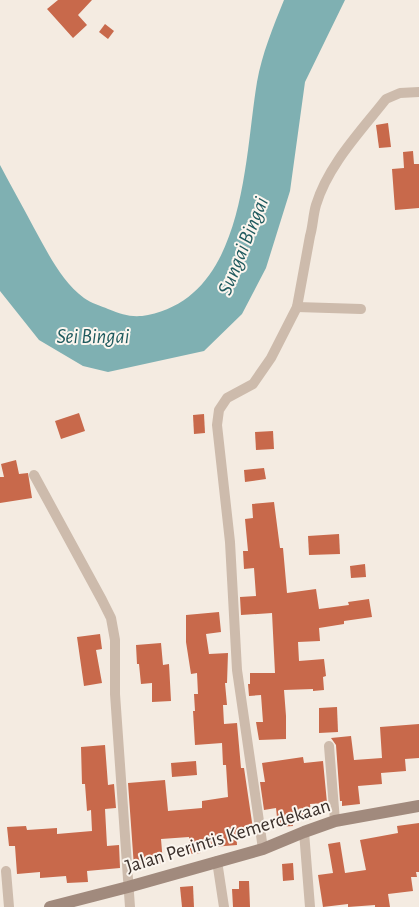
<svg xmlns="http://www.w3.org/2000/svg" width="419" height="907" font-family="'Alegreya Sans',sans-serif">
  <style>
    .water { fill: #7fb0b2 }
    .building { fill: #c8694b }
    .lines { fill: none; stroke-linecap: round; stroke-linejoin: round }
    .street { stroke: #cdbbac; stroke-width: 10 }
    .secondary { stroke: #a18a7d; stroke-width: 12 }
    .labels { text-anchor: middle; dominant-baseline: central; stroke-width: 4; stroke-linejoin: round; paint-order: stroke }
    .street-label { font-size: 20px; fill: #3b302b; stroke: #fbf5ee }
    .water-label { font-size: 21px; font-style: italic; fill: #1f5a5e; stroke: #fbf5ee }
  </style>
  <rect width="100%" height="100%" fill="#f4ebe1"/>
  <path class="water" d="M284,0H345L305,82L290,191L266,268L242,314L204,351L108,372L83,366L39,340L0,291V165C11,186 23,207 34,228C48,253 61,281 84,298C91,303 101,306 108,309C123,315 133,318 148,315C246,295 244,160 257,82C262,54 273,27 284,0Z"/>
  <g class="building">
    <path d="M58,0H92L78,15L87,25L73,38L47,9Z"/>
    <path d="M105,24L114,31L108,39L99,32Z"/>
    <path d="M388,123L391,147L379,148L376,125Z"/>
    <path d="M413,151L414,164H419V208L395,210L392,169L404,168L403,152Z"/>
    <path d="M79,413L85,431L61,439L55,421Z"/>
    <path d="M204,414L205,433L194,434L193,415Z"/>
    <path d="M273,431L274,449L256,450L255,432Z"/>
    <path d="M16,460L19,474L28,473L32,498L0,503V477H4L1,464Z"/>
    <path d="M264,468L266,479L245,482L244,470Z"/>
    <path d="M274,502L280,548H283L287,593L316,589L319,609L349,605L348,602L369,599L372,617L344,621V624L319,628L320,641L298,642L299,661L324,659L326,676L323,677L324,690L313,691V689L284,690L286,716V739L259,740L256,722H263L261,695L249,696L248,684H250V673H275L272,613L241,615L240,597L256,596L254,568L244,569L243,551H248L245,519L253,518L252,504Z"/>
    <path d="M339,534L340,554L309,555L308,536Z"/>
    <path d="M365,564L366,577L351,578L350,566Z"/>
    <path d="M219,612L221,632L206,634L209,654L228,653L227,683H225L227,705H223L224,724L237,723L241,768H244L253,829L236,830L237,845L201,848V853L190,854L189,837L161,839L163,863L134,867L128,783L165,780L168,811L202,808V801L228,797L226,765H223L222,743L195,745L193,711H195L194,694H198L197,673L191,674L186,642V615Z"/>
    <path d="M100,634L102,649L96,650L102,683L84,686L77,637Z"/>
    <path d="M161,643L163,665L169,664L171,701L152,702V683L141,684L139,664H137L136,645Z"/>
    <path d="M337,707L338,732L319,733V708Z"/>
    <path d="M419,724V758L405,759L406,771L381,773L382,784L358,786L360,804L342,806V801H340L336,745L331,738L351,736L354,760L382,758L380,727Z"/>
    <path d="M105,745L108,785L114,784L116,808L105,809L107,846L119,845L120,868L87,871L88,882L67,883L66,876L40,878V872L17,874L15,846H9L7,827L26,826L27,830L57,828V834L92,831L91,810L87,811L85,784H82L81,747Z"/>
    <path d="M303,757L304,763L323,761L327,803L310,804L312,819L292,821L293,826L278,827L276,808L264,810L260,782H265L262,763Z"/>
    <path d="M196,761L197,775L172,777L171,763Z"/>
    <path d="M419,823V872H416L417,877H411L413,891L388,894L390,907H375V905L348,907V904L323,907L318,875L333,873L328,844L340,842L345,873L366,870L360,840L398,833L397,826Z"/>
    <path d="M293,863L294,880L283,881L282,864Z"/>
    <path d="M239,881H249L250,907H233L232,889H239Z"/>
    <path d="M193,886L194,907H182L180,887Z"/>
  </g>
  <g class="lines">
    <g class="street">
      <path d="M297,307L361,309"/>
      <path d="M34,475L102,600L111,618L115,640V694L130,907"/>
      <path d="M329,746L335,821"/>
      <path d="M304,832L310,907"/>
      <path d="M263,849L237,670L230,542L217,425L219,410L227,398L253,384L271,358L297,307L310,236C313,226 313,215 316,205C328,165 361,131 386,99L400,93L419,92"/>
      <path d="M217,861L224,907"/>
      <path d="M6,871L9,907"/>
    </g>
    <path class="secondary" d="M50,907L128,887L263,849L304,832L335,821L419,806"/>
  </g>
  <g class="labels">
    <g class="street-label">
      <text transform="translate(228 836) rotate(-17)">Jalan Perintis Kemerdekaan</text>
    </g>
    <g class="water-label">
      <text transform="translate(243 246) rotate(-68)">Sungai Bingai</text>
      <text x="93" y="336">Sei Bingai</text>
    </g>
  </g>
</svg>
